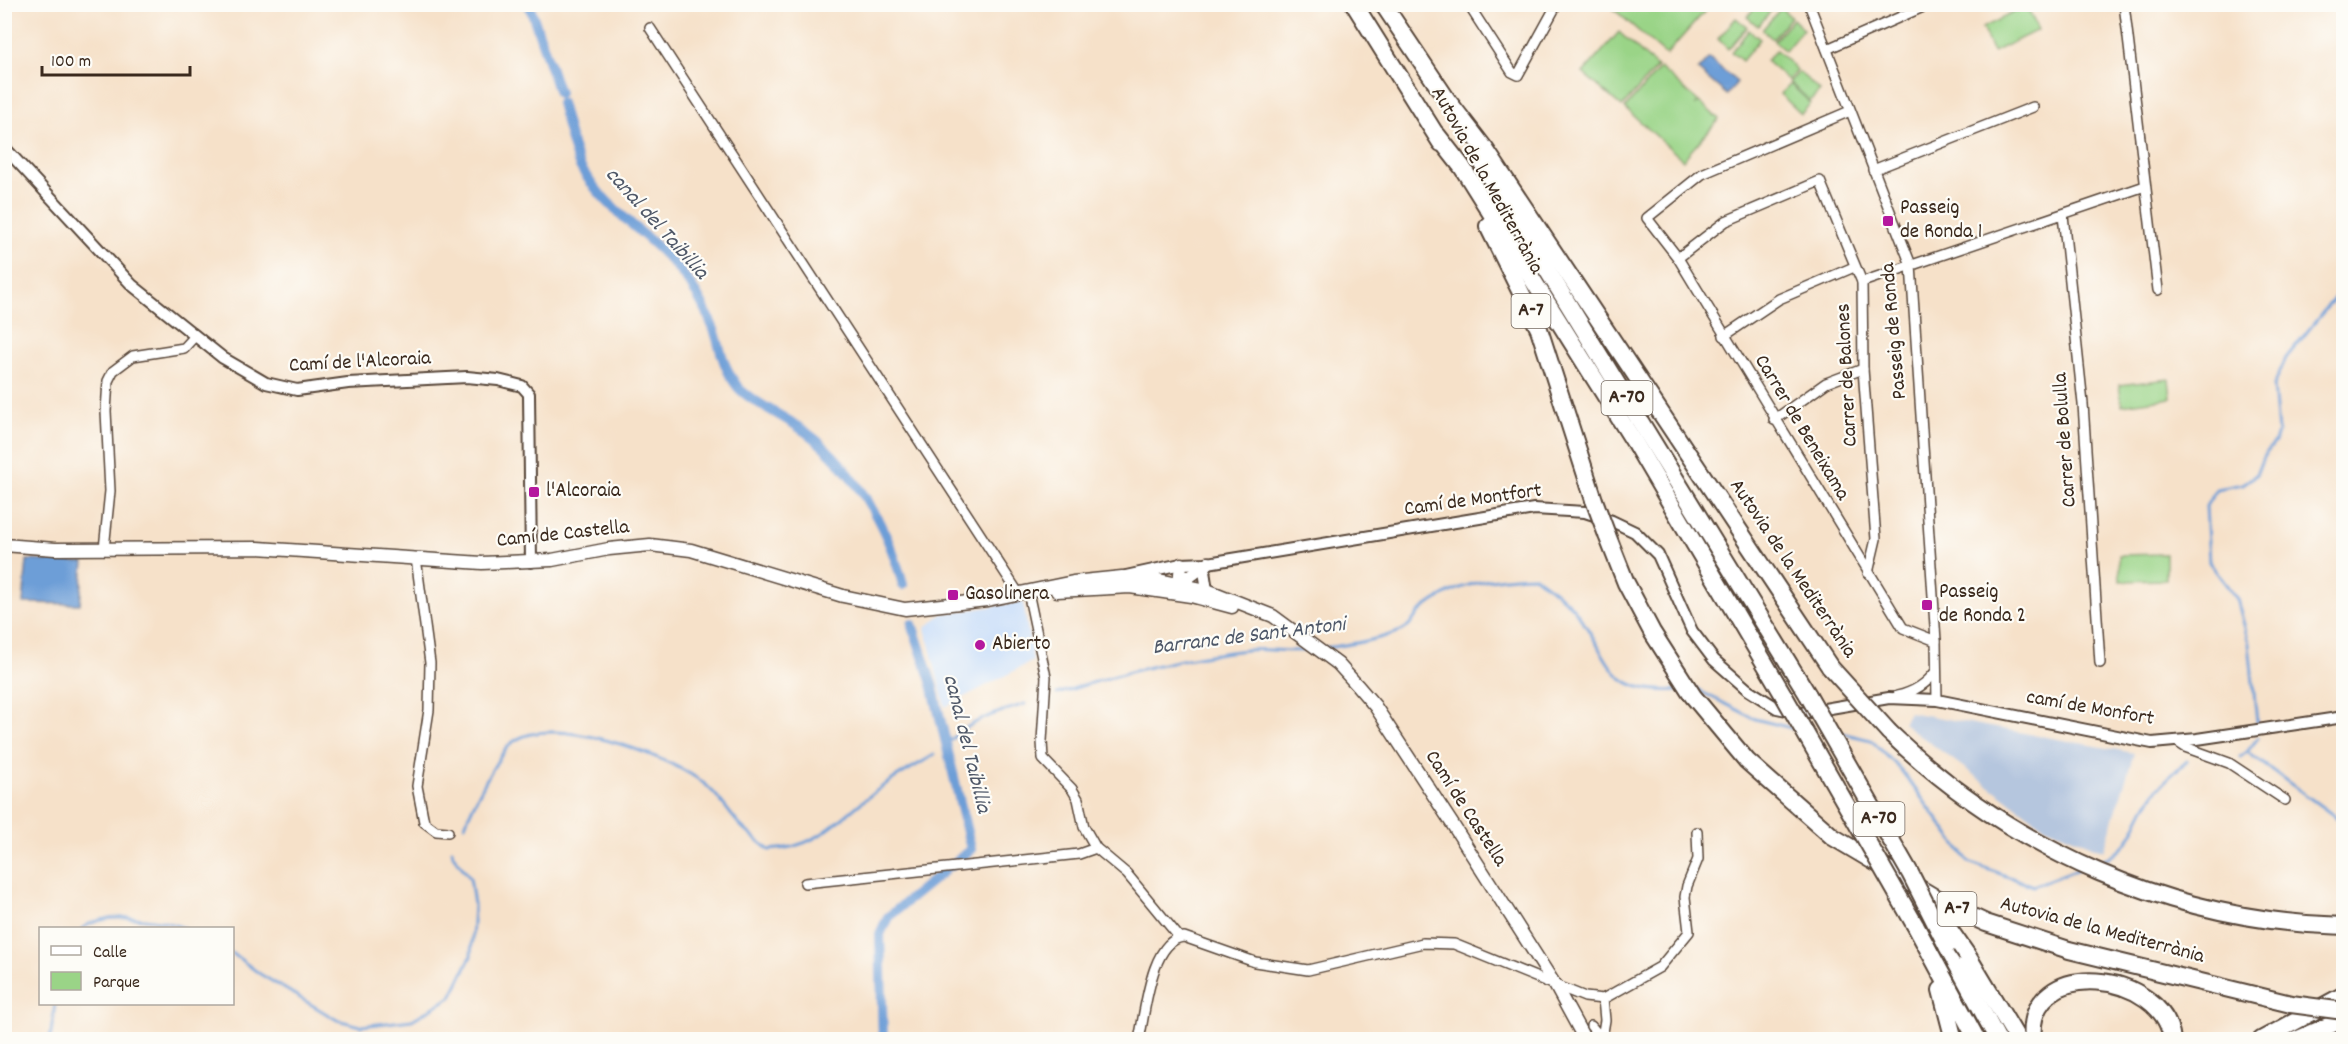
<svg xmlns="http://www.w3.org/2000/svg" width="2348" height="1044" font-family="Dekko,sans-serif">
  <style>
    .built { fill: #c7ddf9 }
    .industrial { fill: #b5c6de }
    .green { fill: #9ad487; stroke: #6a7f52; stroke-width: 1.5 }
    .water { fill: #6d9ed7; stroke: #54647a; stroke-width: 1.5 }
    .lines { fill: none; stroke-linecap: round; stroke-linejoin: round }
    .stream { stroke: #6d9ed7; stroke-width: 3 }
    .canal { stroke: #6d9ed7; stroke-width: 10 }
    .minor-casing { stroke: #574538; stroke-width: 12 }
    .tertiary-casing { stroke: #574538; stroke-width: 14 }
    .secondary-casing { stroke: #574538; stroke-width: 15 }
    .motorway-casing { stroke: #574538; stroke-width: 20 }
    .minor { stroke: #fff; stroke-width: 9 }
    .tertiary { stroke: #fff; stroke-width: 10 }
    .secondary { stroke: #fff; stroke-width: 12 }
    .motorway { stroke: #fff; stroke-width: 16 }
    .motorway-bridge-casing { stroke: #574538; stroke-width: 20; stroke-linecap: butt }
    .motorway-bridge { stroke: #fff; stroke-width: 16 }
    .poi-dot { fill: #b5179e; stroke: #fdfcf7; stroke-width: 2 }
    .labels { text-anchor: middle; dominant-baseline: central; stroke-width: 4.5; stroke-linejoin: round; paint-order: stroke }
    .shield { fill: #fdfcf7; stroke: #75695f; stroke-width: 1.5 }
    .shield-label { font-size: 20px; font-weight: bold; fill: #3b2a1e }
    .street-label { font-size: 21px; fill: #3b2a1e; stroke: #fdfcf7 }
    .poi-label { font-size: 21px; fill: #3b2a1e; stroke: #fdfcf7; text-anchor: start }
    .water-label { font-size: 22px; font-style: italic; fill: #4f5868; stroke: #fdfcf7 }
  </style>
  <rect width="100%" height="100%" fill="#fdfcf7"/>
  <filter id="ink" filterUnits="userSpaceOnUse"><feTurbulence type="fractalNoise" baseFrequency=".0167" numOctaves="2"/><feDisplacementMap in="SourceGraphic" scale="12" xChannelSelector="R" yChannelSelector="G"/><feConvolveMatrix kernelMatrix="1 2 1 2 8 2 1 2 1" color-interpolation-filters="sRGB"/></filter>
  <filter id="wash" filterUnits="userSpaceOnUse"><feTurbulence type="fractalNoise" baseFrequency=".008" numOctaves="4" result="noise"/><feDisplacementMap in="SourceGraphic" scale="24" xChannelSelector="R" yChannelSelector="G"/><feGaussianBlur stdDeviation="1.35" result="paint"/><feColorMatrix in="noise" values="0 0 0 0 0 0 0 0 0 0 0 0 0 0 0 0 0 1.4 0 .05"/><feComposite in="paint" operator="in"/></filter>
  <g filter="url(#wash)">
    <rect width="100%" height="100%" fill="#f6e1c9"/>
    <path class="built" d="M1023,602L1033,661L945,707L925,628L942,614Z"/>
    <path class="industrial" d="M1909,712L2134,753L2104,851L2042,825L1903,723Z"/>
    <g class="green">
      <path d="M1758,4L1776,5L1758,26L1747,17Z"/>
      <path d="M1609,5H1697L1705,11L1666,55Z"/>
      <path d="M2027,6L2038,30L1993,52L1982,28Z"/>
      <path d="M1781,8L1791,17L1773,39L1762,30Z"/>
      <path d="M1736,18L1747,27L1728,49L1718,39Z"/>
      <path d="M1793,19L1803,29L1785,51L1774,41Z"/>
      <path d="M1749,30L1760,39L1742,61L1731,52Z"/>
      <path d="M1619,32L1657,67L1622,107L1583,73Z"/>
      <path d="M1776,50L1797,70L1788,80L1766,61Z"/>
      <path d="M1660,68L1699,102L1695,106L1699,102L1719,119L1683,160L1625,108Z"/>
      <path d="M1799,72L1820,91L1810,101L1789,82Z"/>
      <path d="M1790,84L1811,103L1801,114L1780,94Z"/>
      <path d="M2169,379L2171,398L2122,405L2119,385Z"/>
      <path d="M2166,554V580L2120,581L2119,555Z"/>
    </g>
    <g class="water">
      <path d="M1709,58L1737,82L1727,95L1698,70Z"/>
      <path d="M27,560L84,562L80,604L23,603Z"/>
    </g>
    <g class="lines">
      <g class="stream">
        <path d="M1324,648C1348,645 1378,640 1401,631C1410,628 1416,614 1424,608C1457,583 1493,577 1534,576C1548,587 1565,597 1576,612C1614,661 1605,695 1681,690"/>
        <path d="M1696,689L1755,719L1795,729"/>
        <path d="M1057,694C1119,673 1180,657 1246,650C1268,648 1290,653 1311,650"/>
        <path d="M2257,723L2249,643L2237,599L2209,562L2206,506L2217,489L2243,484L2256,475L2263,457L2275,442L2278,432L2274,385L2286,358L2344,286"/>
        <path d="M1837,732L1871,740L1901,770L1969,862L2033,886L2078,869"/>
        <path d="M950,741C970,720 999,712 1025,704"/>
        <path d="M2247,752L2258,738"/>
        <path d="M2240,757L2247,752L2344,823"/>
        <path d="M465,825C472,806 498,753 513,742C552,713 662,754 698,779C715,790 725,808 738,823C747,833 759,841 769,850C821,848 839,817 879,789C896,776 916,766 934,755"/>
        <path d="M2095,862C2136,850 2130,829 2151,798C2160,784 2175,772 2187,761"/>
        <path d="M83,928C104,911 160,918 184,928"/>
        <path d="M232,953L260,974L337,1020L361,1026L412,1020L451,997L471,956L474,905L470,878L453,855L452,850"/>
        <path d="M50,1040L55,1004"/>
      </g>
      <g class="canal">
        <path d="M529,4L559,93"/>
        <path d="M561,103C567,123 571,149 581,168C608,214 660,240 690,284C699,297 709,317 715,332C721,351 724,369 737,386C745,398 783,416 797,426C850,460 888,526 903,585"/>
        <path d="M912,624L932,684L971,849L951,866"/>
        <path d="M883,1040L880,934L888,917L944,871"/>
      </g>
    </g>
  </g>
  <g filter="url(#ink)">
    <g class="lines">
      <defs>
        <g id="minor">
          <path d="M1468,4L1512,72L1518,75L1557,4"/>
          <path d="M1809,4L1911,265L1936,641L1937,700"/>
          <path d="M2124,4L2158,290"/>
          <path d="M650,28L1019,594"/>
          <path d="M1827,49L1930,4"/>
          <path d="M1850,111L1702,174L1647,218L1678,258L1903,628L1936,641"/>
          <path d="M1873,170L2033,107"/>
          <path d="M2063,215L2083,404L2100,663"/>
          <path d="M1678,258L1726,221L1820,181L1862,282L1863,369L1876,539L1868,573"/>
          <path d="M1862,282L2145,186"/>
          <path d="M1724,336L1779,299L1854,267"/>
          <path d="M1774,420L1826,383L1863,369"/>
          <path d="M104,549L110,491L106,411L108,381L113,371L133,356L184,348L195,336"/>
          <path d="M416,558L430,663L429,710L417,786L424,822L436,831L448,832"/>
          <path d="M1028,592L1046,677L1042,741L1043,759L1072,789L1078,799L1084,827L1096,848L1127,874L1179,937"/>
          <path d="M1897,696C1914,692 1926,685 1936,671"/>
          <path d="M2176,741L2185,747L2229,763L2285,800"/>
          <path d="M805,883L1079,854L1096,848"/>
          <path d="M1591,1026L1603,1040"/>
          <path d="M1602,1038L1605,1020L1603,999"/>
          <path d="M1139,1040C1145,1013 1151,939 1184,937L1255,962L1308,970L1423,943L1454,944L1555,985L1585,997L1603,999L1660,967L1689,932L1685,897L1687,886L1698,859L1697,832"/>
        </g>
        <g id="tertiary">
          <path d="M4,147L132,285L223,358L266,383L297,390L348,383L467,377L498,380L522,386L529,394L531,562"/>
          <path d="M1126,576L1181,564L1208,563L1534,509L1585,512L1612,521L1635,532L1658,555L1692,631L1714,660L1747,689L1777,708L1801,713L1889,698L1937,700L2152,743L2197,739L2344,717"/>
          <path d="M1207,590L1204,571L1208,563"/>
        </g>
        <g id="secondary">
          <path d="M4,545L55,549L258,548L482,563L552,560L609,549L650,545L691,550L843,596L905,609L987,600L1073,582L1122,577L1159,580L1207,590L1273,616L1338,664L1357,685L1375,706L1451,822L1555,985L1585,1040"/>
          <path d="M1181,564L1179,584L1184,588"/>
          <path d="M1178,585L1208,563"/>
          <path d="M1057,591L1130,587L1191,596L1232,607"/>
        </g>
        <g id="motorway">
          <path d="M1354,4L1441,143"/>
          <path d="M1383,4L1448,101L1485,149L1830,667"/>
          <path d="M1437,135L1462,167L1635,443L1784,696"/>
          <path d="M1484,167L1808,695"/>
          <path d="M1488,226L1539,329L1594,500"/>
          <path d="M1607,535L1626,583L1652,632L1693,696L1747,761L1833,837L1949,906L1986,923L2069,950L2291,1004"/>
          <path d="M1889,732C2011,850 2173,922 2344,926"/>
          <path d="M1915,925L1977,1040"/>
          <path d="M1947,946L1998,1040"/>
          <path d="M1967,955L2018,1040"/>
          <path d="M1941,990L1954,1040"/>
          <path d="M2033,1040C2024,953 2165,971 2172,1040"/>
          <path d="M2261,1040L2344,995"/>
          <path d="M2296,1040L2344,1019"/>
        </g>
      </defs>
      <use href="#minor" class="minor-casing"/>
      <use href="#tertiary" class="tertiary-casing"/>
      <use href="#secondary" class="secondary-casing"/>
      <use href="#motorway" class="motorway-casing"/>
      <use href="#minor" class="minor"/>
      <use href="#tertiary" class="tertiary"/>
      <use href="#secondary" class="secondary"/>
      <use href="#motorway" class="motorway"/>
      <defs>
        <g id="motorway-bridge">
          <path d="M1594,500L1607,535"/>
          <path d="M1830,667L1889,732"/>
          <path d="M1808,695L1910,873L1947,946"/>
          <path d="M1784,696L1915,925"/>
          <path d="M1944,922L1967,955"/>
          <path d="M2291,1004L2344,1011"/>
        </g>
      </defs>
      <use href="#motorway-bridge" class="motorway-bridge-casing"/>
      <use href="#motorway-bridge" class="motorway-bridge"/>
    </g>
  </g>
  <g class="poi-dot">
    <rect x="1882" y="215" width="12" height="12" rx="3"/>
    <rect x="528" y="486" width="12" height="12" rx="3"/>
    <rect x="947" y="589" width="12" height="12" rx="3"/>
    <rect x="1921" y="599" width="12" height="12" rx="3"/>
    <circle cx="980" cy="645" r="6"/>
  </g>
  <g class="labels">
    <g class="shield">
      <rect x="1511.5" y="294" width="39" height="34" rx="4.5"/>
      <rect x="1601.5" y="381" width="51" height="34" rx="4.5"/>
      <rect x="1853.5" y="802" width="51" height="34" rx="4.5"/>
      <rect x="1937.5" y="892" width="39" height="34" rx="4.5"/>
    </g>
    <g class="shield-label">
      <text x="1531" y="311">A-7</text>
      <text x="1627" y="398">A-70</text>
      <text x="1879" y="819">A-70</text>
      <text x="1957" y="909">A-7</text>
    </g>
    <g class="street-label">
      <text transform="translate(1486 181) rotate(61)">Autovia de la Mediterrània</text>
      <text transform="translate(1895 331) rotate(-95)">Passeig de Ronda</text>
      <text transform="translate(360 363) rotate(-3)">Camí de l'Alcoraia</text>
      <text transform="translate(1848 375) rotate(-93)">Carrer de Balones</text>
      <text transform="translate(1801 428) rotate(59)">Carrer de Beneixama</text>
      <text transform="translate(2066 440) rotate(-94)">Carrer de Bolulla</text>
      <text transform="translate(1473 501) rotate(-8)">Camí de Montfort</text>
      <text transform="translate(563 535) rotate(-6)">Camí de Castella</text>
      <text transform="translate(1792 569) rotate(56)">Autovia de la Mediterrània</text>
      <text transform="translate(2090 709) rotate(10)">camí de Monfort</text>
      <text transform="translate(1465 809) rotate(57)">Camí de Castella</text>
      <text transform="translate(2102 931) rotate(15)">Autovia de la Mediterrània</text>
    </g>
    <g class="poi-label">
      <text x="1900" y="209">Passeig<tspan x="1900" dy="24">de Ronda 1</tspan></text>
      <text x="546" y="492">l'Alcoraia</text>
      <text x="1939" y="593">Passeig<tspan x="1939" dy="24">de Ronda 2</tspan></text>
      <text x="965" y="595">Gasolinera</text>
      <text x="992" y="645">Abierto</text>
    </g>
    <g class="water-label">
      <text transform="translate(656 224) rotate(48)">canal del Taibillia</text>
      <text transform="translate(1249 637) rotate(-7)">Barranc de Sant Antoni</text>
      <text transform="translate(966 744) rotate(76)">canal del Taibillia</text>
    </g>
  </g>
  <rect width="2348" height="1044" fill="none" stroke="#fdfcf7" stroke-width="24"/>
  <rect x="39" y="927" width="195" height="78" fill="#fdfcf7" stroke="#afa8a0" stroke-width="1.5"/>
  <rect x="51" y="946" width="30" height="9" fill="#ffffff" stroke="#afa8a0" stroke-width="1.5"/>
  <text x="93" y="957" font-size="18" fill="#3b2a1e">Calle</text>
  <rect x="51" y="972" width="30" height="18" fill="#9ad487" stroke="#afa8a0" stroke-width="1.5"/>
  <text x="93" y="987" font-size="18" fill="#3b2a1e">Parque</text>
  <path d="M42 66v9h148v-9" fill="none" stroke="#3b2a1e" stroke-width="3"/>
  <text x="51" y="66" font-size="18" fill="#3b2a1e" stroke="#fdfcf7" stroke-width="4.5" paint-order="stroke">100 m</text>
</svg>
